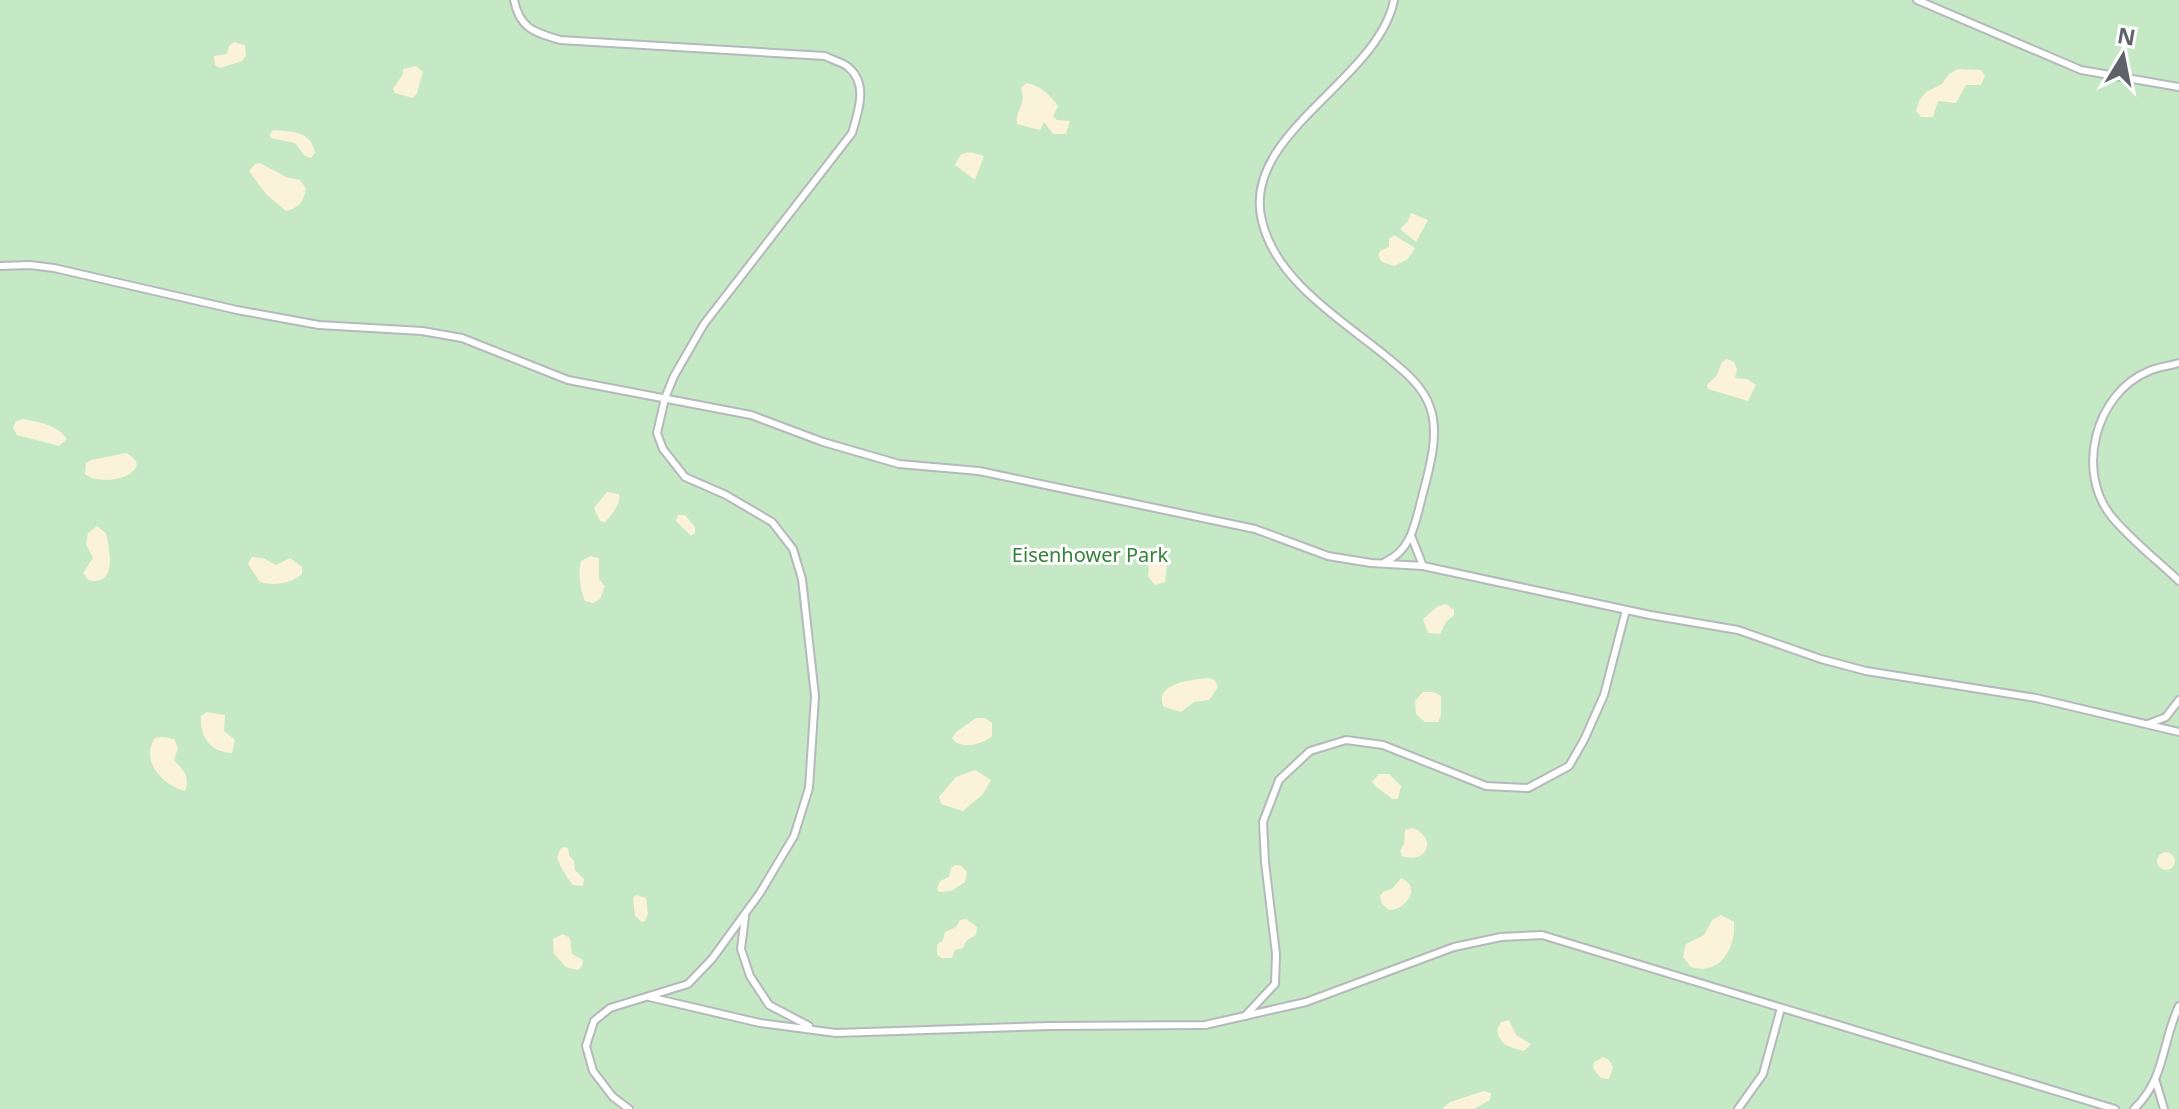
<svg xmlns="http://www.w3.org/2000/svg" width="2179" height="1109" font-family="'Noto Sans',sans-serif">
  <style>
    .green { fill: #c5e8c5 }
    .sand { fill: #fbf3d9 }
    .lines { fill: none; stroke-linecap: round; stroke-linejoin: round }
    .lane-casing { stroke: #b5b8bc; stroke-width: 10 }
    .lane { stroke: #fff; stroke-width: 6 }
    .labels { text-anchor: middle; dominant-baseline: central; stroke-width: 6; stroke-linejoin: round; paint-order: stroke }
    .park-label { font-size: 20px; fill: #348238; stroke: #fff }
  </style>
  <rect width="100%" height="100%" fill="#f1efe8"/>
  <rect class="green" x="0" y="0" width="2179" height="1109"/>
  <g class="sand">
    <path d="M234,42L245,45L246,55L242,61L220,68L215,65L214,56L227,54L229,46Z"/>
    <path d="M416,66L423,72L417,93L413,98L395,93L393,89L403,74V69Z"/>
    <path d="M1958,69L1981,70L1985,76L1981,85H1966L1956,103L1938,101L1933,117H1921L1916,111L1920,99L1926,92L1942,84L1949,74Z"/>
    <path d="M1026,83C1040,85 1050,95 1058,106L1053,116L1057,120L1070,121L1066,134H1053L1044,122L1040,130L1017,124C1015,109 1027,106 1021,88Z"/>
    <path d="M273,130C292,132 311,130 315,153L311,158L305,156L295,143L271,138L270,134Z"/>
    <path d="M970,152L984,156L975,180L955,165L961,154Z"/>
    <path d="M260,163L286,177L300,180L306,189C304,201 299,208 286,211L266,194L249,171L255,164Z"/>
    <path d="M1411,213L1428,220L1416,242L1400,229L1408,221Z"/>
    <path d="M1394,235L1415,248L1408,259L1394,266L1382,262L1378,256L1380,251L1389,247V239Z"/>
    <path d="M1727,359L1734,362L1737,369L1735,378L1747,379L1756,385L1748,401L1708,389L1707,385L1717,375L1722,362Z"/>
    <path d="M23,419C38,422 58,425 67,439L59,446L17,435L13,428L16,421Z"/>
    <path d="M126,453C159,470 106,490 85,474L86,463L91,460Z"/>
    <path d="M607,492L619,494C622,502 611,516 605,522L600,521L594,508Z"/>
    <path d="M678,515H685L695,527V533L691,536L676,521Z"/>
    <path d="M97,526L106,533C110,551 118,587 88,580L83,573L93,558L86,544L88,533Z"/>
    <path d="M590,556L599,558V579L605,586L600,599L593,603L585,601C580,590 578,573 581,561Z"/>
    <path d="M252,557L263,558L276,565L290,558L302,567V574C290,584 275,586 260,582L248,564Z"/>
    <path d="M1156,557H1161L1167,565L1165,582L1155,585L1148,577L1149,564Z"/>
    <path d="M1446,604L1454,610V615L1446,622L1440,634L1428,633L1423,619L1438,606Z"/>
    <path d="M1208,678L1215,680L1218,687L1209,700L1194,702L1181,712L1164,707C1153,683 1191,680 1208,678Z"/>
    <path d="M1423,692H1433L1441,696V715L1438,722H1425L1416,714L1415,701Z"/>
    <path d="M207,712L225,715L224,731L235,740L232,753C210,752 200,737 201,716Z"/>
    <path d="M976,718H985L992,723V736C982,745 960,750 952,738L956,732Z"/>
    <path d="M164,737L174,739L178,748L174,760C183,770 191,777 185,791C162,785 140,761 155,738Z"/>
    <path d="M975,770L991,780L983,794L963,811L941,804L939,797L956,777Z"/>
    <path d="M1379,774H1389L1401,786L1398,799H1392C1386,793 1377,789 1372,782Z"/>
    <path d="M1413,828C1438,838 1427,865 1402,856L1400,851L1404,844L1405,830Z"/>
    <path d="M564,847L568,848L569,855L574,861L575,870L584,879L583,886L573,885C566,877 561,867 557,858L560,849Z"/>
    <circle cx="2166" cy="861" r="9"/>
    <path d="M955,865L961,866L967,872L965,882L951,891L939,892L937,889L940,881L949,877L951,868Z"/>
    <path d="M1401,878C1422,886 1407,910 1389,910L1382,904L1380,896L1384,891L1392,889Z"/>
    <path d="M636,895L646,898L648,914L645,921L642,922L635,916L633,898Z"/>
    <path d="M1721,915L1734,922C1736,948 1720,976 1691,967L1683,957L1686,944L1704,935L1712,920Z"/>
    <path d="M966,919L977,927L976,935L967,940L963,948L955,950L952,958H941L937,954V945L943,940L945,932L956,927L960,920Z"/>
    <path d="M563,934L570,938L572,954L583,960L582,966L578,970L566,967L554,954L553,939Z"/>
    <path d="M1509,1020L1516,1035L1531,1044L1524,1051C1510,1047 1500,1046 1497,1030L1501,1022Z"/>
    <path d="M1603,1057L1609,1060L1613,1067L1609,1079L1601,1078L1594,1070L1593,1063Z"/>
    <path d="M1484,1091L1491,1093L1490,1100L1474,1109H1442L1450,1102Z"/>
  </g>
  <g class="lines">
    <defs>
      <g id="lane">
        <path d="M514,0C520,29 534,32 560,40L825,56C832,60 842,62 848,67C869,84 858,112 852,133L704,324L674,376L665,398L657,433L663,449L685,477L726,495L772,522L793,549L802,579L815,696L809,788L794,836L760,893L712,959L688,984L610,1008L594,1021L586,1046L593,1071L613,1097L629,1109"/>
        <path d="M1917,0L2081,70L2179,87"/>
        <path d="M0,266L30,265L54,268L237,310L319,325L422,331L462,338L568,380L751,415L823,442L899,464L979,471L1255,529L1328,556L1371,563L1423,566L1650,615L1738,630L1821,659L1866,671L2036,698L2179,732"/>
        <path d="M2179,363C2169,366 2158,367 2149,371C2095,393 2075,472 2112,517C2131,540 2157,560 2179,581"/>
        <path d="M1412,538L1423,566"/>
        <path d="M1385,562C1412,550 1415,523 1422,497C1429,470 1440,434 1430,407C1423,386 1404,371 1387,357C1342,320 1276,281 1262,221C1240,134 1378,81 1394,0"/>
        <path d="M2148,724L2166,717L2179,700"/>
        <path d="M745,917L741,949L750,976L769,1005L809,1026"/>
        <path d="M649,997L760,1023L836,1033L1050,1026L1205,1025L1306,1002L1454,947L1501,937L1542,935L2115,1109"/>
        <path d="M1245,1016L1275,984L1276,954L1265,862L1263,822L1279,780L1310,751L1346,740L1383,745L1486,786L1528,788L1569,766L1584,740L1604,695L1626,610"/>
        <path d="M2156,1082L2164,1109"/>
        <path d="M1738,1109L1763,1074L1781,1008"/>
        <path d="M2134,1109C2166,1078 2161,1044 2179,1006"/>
      </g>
    </defs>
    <use href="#lane" class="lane-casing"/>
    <use href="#lane" class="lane"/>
  </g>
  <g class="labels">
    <g class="park-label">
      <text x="1090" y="554">Eisenhower Park</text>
    </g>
  </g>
  <g transform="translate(2123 56) rotate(10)" stroke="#ffffff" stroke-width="6" paint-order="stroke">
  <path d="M0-6L14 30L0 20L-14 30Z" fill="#5f6368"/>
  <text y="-12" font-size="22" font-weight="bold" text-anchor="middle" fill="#5f6368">N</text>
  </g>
</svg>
